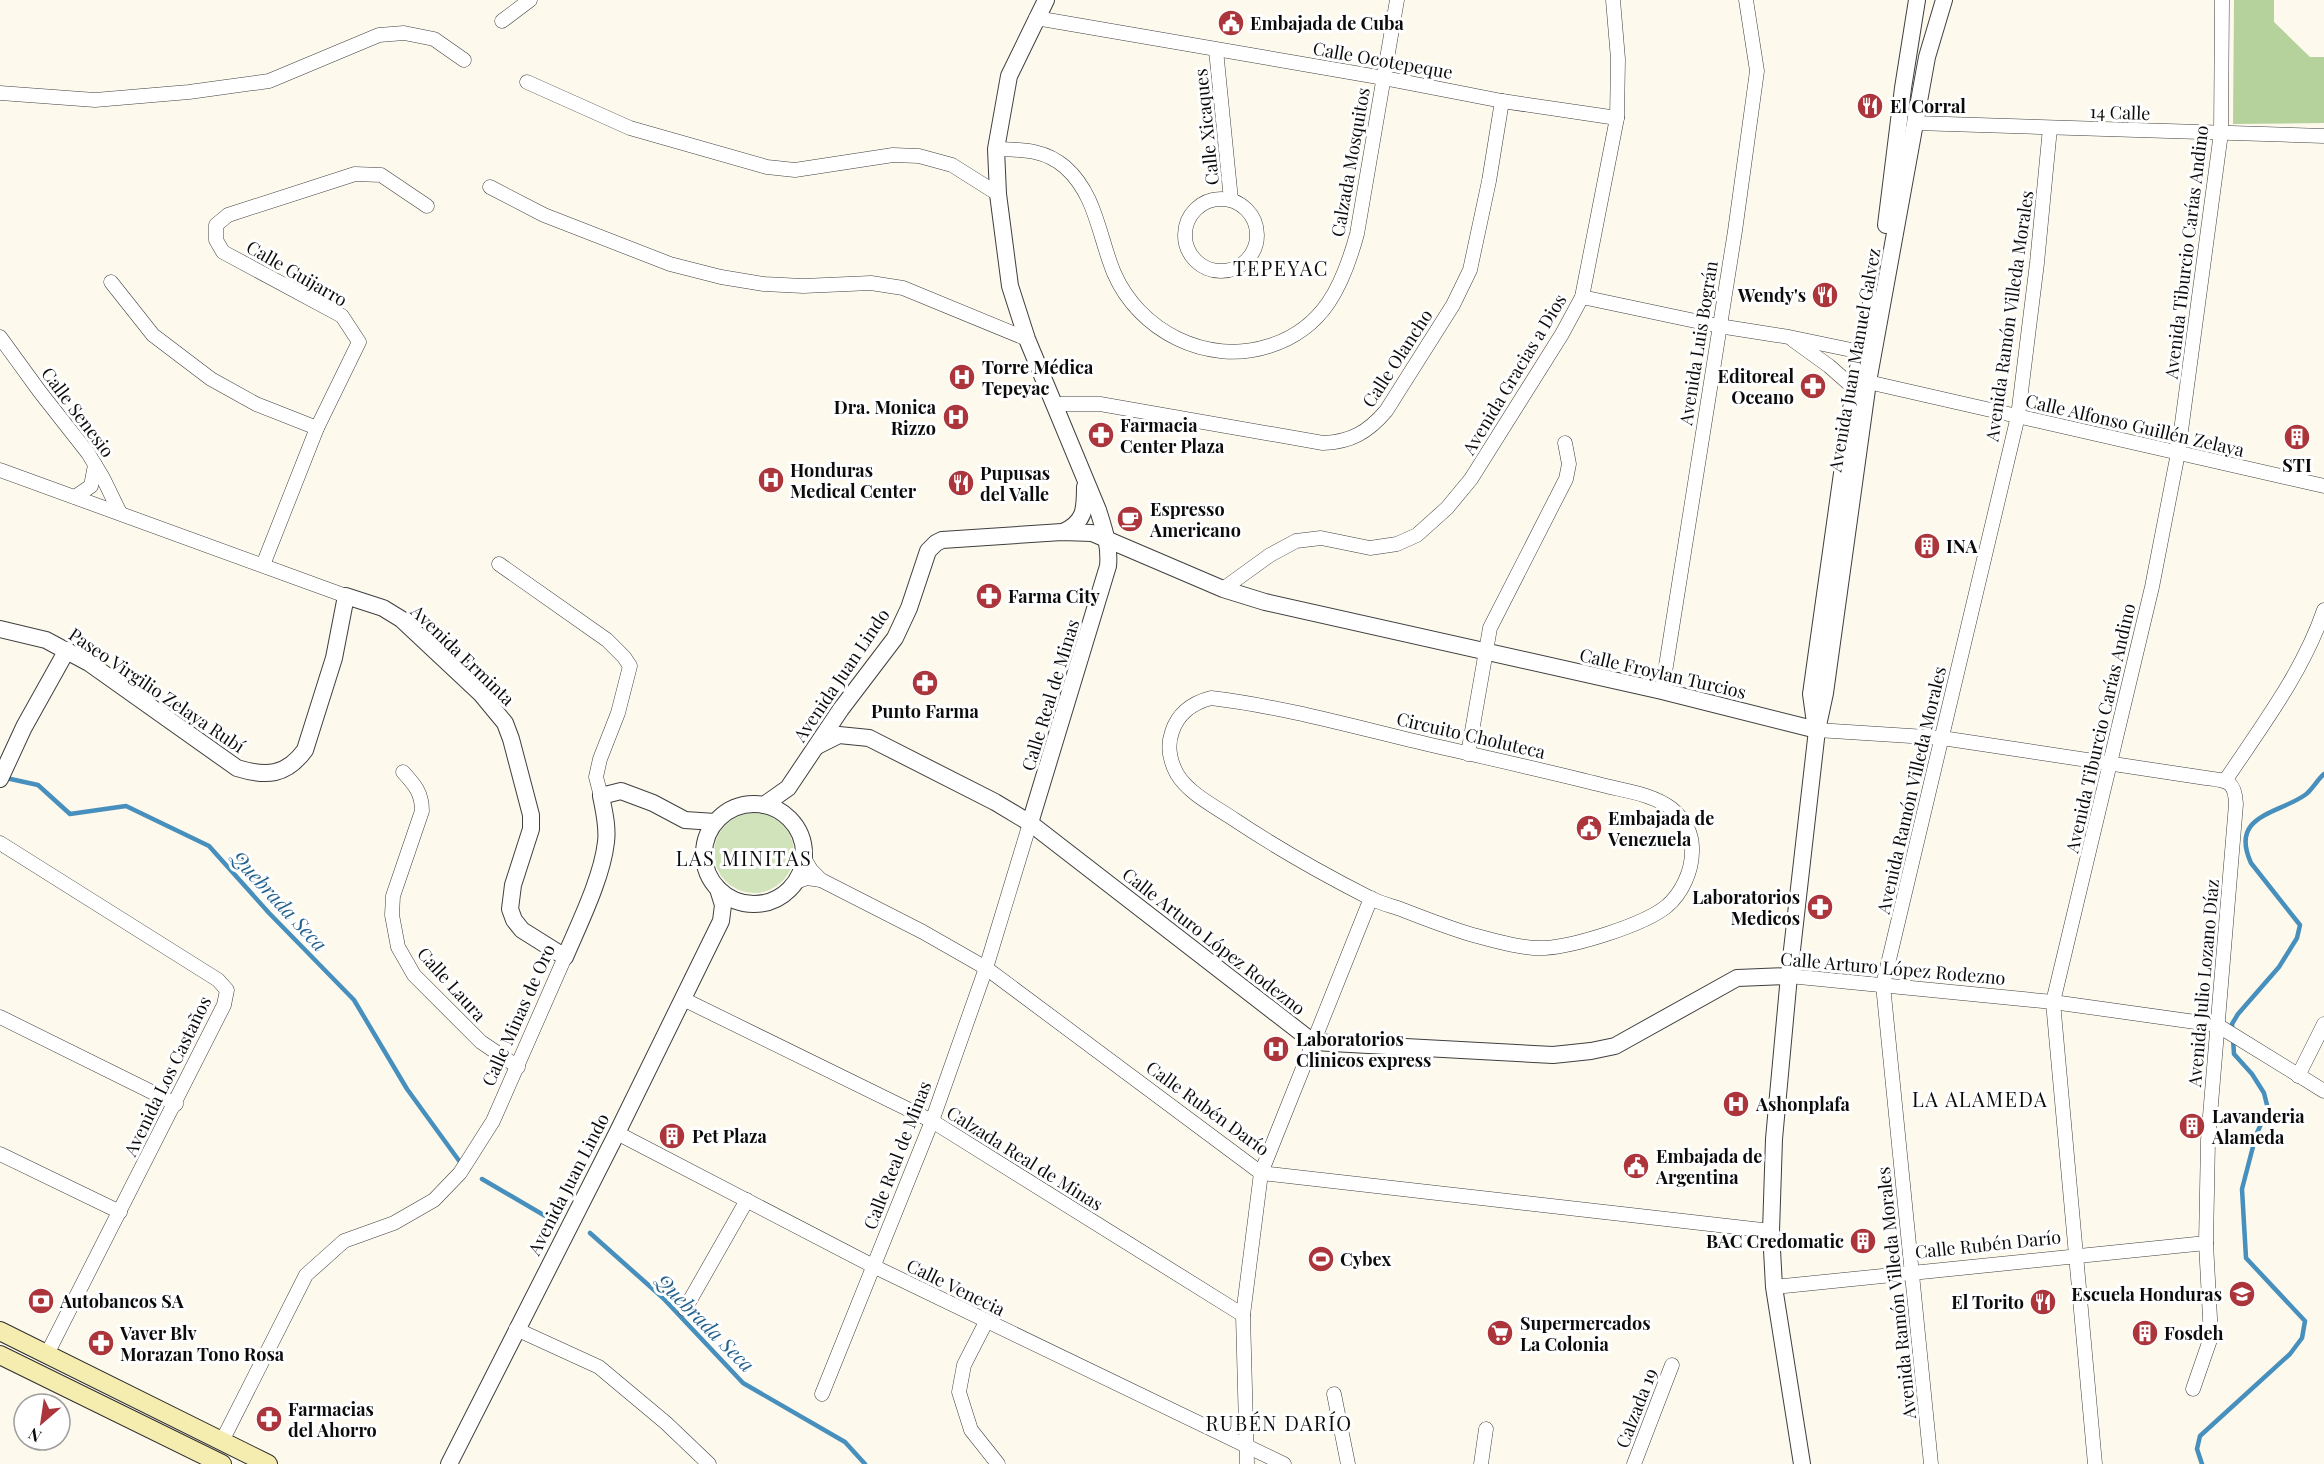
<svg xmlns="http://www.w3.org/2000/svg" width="2324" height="1464" font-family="'Playfair Display',serif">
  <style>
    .green { fill: #d0e3bb }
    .forest { fill: #b5d29c }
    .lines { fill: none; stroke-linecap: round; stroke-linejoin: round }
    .stream { stroke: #478fbd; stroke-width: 4.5 }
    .minor-casing { stroke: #3f3f3f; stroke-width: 15 }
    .tertiary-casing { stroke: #3f3f3f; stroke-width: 18 }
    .secondary-casing { stroke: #2e2e2e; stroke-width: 20 }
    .minor { stroke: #fff; stroke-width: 14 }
    .tertiary { stroke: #fff; stroke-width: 16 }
    .secondary { stroke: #f5edaf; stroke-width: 18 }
    .labels { text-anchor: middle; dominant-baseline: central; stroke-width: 6; stroke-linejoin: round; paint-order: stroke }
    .poi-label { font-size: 18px; font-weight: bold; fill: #0c0c0c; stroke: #fff; text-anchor: start }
    .street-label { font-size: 18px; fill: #0c0c0c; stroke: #fff }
    .neighbourhood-label { font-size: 20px; letter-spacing: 1.5px; fill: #0c0c0c; stroke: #fff }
    .water-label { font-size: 20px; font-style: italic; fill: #24618e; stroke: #fff }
  </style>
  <rect width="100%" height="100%" fill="#fdf9ed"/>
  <circle class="green" cx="754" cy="853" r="40"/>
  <path class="forest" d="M2234,0H2274V22L2310,57H2324V123L2233,124Z"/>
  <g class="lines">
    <g class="stream">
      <path d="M6,778L38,785L70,814L126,806L209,846L269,913L354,1000L407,1089L460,1162"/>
      <path d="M482,1179L547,1217"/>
      <path d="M590,1233L663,1298L743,1383L845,1442L865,1464"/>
      <path d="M2202,1464L2197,1449L2200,1436L2290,1354L2302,1338L2305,1321L2246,1258L2242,1189L2256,1135L2268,1109L2264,1093L2252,1074L2234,1054L2232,1024L2238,1014L2279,967L2297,938L2300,925L2251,863C2229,815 2278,814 2305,795C2312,790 2317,780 2324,774"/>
    </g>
    <defs>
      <g id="minor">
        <path d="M1036,18L1384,78L1502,101L1617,118"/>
        <path d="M502,21L530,0"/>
        <path d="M1216,50L1231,200"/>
        <path d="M527,82L630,128L767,167L795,170L893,155L919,156L952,165L998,194"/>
        <path d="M0,93L95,100L189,92L269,81L379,35L404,33L434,39L464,60"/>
        <path d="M1915,123L2324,136"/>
        <path d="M996,149C1022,150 1044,149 1065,167C1096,194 1099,237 1114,273C1139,331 1207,366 1269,346C1324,329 1343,285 1357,234L1397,0"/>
        <path d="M490,187L544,215L670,264L721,277L764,284L803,286L871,283L903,288L1027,339"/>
        <circle cx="1221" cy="235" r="36"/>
        <path d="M111,282L153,335L211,379L256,404L317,428"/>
        <path d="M1582,297L1719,326L1789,337L1861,352"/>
        <path d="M0,337L40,392L88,453L103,478L120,513"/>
        <path d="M1793,340L1829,366L1854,388"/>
        <path d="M1868,382L2324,486"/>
        <path d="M1055,404H1100L1323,443C1351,442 1368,432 1386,411L1453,305L1470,270L1489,181L1502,101"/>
        <path d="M0,470L346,596"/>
        <path d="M75,497L91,486L95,465"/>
        <path d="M499,564L607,640L624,657L630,666L618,713L600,759L596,777L601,796"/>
        <path d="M263,565L317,428L359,342L342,316L223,252L216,240V225L228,215L355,174L381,175L427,206"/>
        <path d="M1223,589L1270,555L1296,541L1321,538L1370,548L1397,544L1417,535L1447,508L1471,479L1562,334L1582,297L1617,118L1618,59L1613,0"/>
        <path d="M1662,691L1735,231L1757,71L1746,0"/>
        <path d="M1211,698C1278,706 1344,724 1410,740C1474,755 1539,769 1602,785C1625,791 1653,794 1672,809C1685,820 1693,835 1692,852C1692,871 1682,893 1667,906C1644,925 1575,946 1545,948C1522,949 1495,941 1473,935C1449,928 1426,919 1403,910C1392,906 1379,903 1368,897C1323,874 1277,848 1235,820C1216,807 1189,794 1177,774C1170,761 1167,746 1172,732C1178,713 1192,703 1211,698Z"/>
        <path d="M1817,730L1942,738L2206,778C2227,781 2235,780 2236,804L2208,1140L2206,1243L2211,1337L2193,1389"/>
        <path d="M1468,754L1490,628L1566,479L1569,464L1565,443"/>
        <path d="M403,772C415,785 422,793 422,811L393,896L392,915L398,947L414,975L481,1042L518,1067"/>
        <path d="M2225,781C2261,727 2303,672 2324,610"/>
        <path d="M0,843L218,980L227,990L224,1005L47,1354"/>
        <path d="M804,858L811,870L821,880L923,932L986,968L1261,1173L1771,1231"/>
        <path d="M796,882L807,878L821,880"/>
        <path d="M1789,976L2053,1002L2217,1025L2324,1091"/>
        <path d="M683,999L932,1121L1243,1315"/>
        <path d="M0,1017L176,1104"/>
        <path d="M2298,1076L2324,1024"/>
        <path d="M617,1133L875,1267L1284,1464"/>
        <path d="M0,1154L120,1212"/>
        <path d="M1774,1287L2206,1243"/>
        <path d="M685,1309L747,1200"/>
        <path d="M986,1322L964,1365L959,1392L971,1430L998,1464"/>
        <path d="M516,1329L599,1367L666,1423L709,1464"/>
        <path d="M822,1394L932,1121L986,968L1030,823"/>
        <path d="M1334,1394L1348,1464"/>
        <path d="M222,1441L306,1275L344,1241L394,1223L434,1200L460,1173L493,1121L565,957"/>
        <path d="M1247,1464L1243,1315L1261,1173L1371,898"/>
        <path d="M1481,1464L1486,1429"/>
        <path d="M1634,1464L1672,1365"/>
        <path d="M1931,1464L1883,985L2018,416L2037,263L2050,128"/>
        <path d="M2095,1464L2053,1002L2152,587L2178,453L2221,133L2222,0"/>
      </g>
      <g id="tertiary">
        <path d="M1886,225L1903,88L1917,0"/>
        <path d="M1063,532C1085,522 1085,509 1085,487"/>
        <path d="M0,629L46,640L89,663L237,768C266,777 286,776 305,750L334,658L346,596L383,608L401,619L481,694L505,723L511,739L531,815V829L513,885L510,909L514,920L522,930L565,957C579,924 602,878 606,842C608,827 604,811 601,796L621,791L653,803L685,820L715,822"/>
        <path d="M1815,723L1811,694L1854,388L1872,298"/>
        <path d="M817,746L839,735L869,738L995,802L1030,823L1313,1042L1553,1055L1591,1051L1615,1046L1737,978L1789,976"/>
        <path d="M0,779L24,727L67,650"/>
        <circle cx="754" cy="854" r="50"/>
        <path d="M764,805L788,788L841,709L895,638L909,608L928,551L936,543L942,540L1062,532L1092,533L1223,589L1265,602L1662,691L1817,730"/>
        <path d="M1030,823L1108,566C1110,546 1104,529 1098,510L1027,339L1010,286L998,194L996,149L1009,76L1046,0"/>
        <path d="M449,1464L617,1133L721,921L723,905L718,889"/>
        <path d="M1802,1464L1774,1287L1771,1231L1774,1139L1789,976L1817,730L1825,693L1868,382L1927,57L1944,0"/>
      </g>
      <g id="secondary">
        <path d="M0,1331L268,1464"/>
        <path d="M0,1355L222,1464"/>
      </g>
    </defs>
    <use href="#minor" class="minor-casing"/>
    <use href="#tertiary" class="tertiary-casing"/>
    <use href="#secondary" class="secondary-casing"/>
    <use href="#minor" class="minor"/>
    <use href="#tertiary" class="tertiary"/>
    <use href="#secondary" class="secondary"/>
  </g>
  <defs>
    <symbol id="civic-disc" viewBox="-11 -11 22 22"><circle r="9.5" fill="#ab353b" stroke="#fff"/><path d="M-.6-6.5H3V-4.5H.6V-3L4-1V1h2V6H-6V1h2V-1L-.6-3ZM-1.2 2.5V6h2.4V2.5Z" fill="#fff"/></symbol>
    <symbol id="restaurant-disc" viewBox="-11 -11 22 22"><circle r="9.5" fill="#ab353b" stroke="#fff"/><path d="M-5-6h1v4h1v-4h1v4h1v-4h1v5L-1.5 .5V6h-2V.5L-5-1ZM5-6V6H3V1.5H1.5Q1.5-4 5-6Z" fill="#fff"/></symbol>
    <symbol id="hospital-disc" viewBox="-11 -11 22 22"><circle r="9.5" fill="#ab353b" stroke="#fff"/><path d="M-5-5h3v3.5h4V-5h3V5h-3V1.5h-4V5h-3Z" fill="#fff"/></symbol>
    <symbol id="pharmacy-disc" viewBox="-11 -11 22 22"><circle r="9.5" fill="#ab353b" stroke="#fff"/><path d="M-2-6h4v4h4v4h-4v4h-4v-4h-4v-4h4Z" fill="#fff"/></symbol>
    <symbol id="building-disc" viewBox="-11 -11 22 22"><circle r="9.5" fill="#ab353b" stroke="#fff"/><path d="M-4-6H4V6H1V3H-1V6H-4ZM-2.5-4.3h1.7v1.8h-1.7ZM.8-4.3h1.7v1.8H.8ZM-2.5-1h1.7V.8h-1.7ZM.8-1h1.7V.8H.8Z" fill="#fff"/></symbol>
    <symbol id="cafe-disc" viewBox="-11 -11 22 22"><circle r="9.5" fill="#ab353b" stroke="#fff"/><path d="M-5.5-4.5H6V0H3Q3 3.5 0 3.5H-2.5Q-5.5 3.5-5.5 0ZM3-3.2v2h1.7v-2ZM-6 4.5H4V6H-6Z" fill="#fff"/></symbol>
    <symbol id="stadium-disc" viewBox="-11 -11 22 22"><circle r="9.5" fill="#ab353b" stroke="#fff"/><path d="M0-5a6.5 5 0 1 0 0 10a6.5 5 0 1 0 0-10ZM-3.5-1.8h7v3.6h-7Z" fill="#fff"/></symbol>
    <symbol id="school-disc" viewBox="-11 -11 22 22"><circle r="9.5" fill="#ab353b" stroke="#fff"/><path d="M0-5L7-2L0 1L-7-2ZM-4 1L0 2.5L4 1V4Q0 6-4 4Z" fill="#fff"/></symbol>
    <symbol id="bank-disc" viewBox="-11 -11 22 22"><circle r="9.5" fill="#ab353b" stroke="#fff"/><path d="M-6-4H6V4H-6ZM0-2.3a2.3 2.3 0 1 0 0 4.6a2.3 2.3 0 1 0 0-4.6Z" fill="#fff"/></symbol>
    <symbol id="supermarket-disc" viewBox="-11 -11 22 22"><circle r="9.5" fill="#ab353b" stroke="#fff"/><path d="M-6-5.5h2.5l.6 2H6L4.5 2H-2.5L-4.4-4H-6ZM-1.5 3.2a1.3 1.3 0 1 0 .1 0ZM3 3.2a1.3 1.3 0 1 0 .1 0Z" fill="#fff"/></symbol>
  </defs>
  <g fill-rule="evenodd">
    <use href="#civic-disc" x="1216" y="8" width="30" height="30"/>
    <use href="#restaurant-disc" x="1855" y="91" width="30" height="30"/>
    <use href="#restaurant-disc" x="1810" y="280" width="30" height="30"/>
    <use href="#hospital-disc" x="947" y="362" width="30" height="30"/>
    <use href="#pharmacy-disc" x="1798" y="371" width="30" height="30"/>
    <use href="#hospital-disc" x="941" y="402" width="30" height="30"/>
    <use href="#pharmacy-disc" x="1086" y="420" width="30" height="30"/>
    <use href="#building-disc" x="2282" y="422" width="30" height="30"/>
    <use href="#hospital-disc" x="756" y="465" width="30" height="30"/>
    <use href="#restaurant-disc" x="946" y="468" width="30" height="30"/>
    <use href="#cafe-disc" x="1115" y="504" width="30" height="30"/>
    <use href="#building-disc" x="1912" y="531" width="30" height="30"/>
    <use href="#pharmacy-disc" x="974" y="581" width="30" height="30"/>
    <use href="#pharmacy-disc" x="910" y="668" width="30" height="30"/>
    <use href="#civic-disc" x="1574" y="813" width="30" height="30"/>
    <use href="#pharmacy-disc" x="1805" y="892" width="30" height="30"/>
    <use href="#hospital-disc" x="1261" y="1034" width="30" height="30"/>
    <use href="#hospital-disc" x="1721" y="1089" width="30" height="30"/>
    <use href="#building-disc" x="2177" y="1111" width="30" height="30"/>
    <use href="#building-disc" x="657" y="1121" width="30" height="30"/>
    <use href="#civic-disc" x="1621" y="1151" width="30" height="30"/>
    <use href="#building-disc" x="1848" y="1226" width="30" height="30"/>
    <use href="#stadium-disc" x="1306" y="1244" width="30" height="30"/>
    <use href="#school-disc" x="2227" y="1279" width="30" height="30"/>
    <use href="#bank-disc" x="26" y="1286" width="30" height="30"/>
    <use href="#restaurant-disc" x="2028" y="1287" width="30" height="30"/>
    <use href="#supermarket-disc" x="1485" y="1318" width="30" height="30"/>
    <use href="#building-disc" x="2130" y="1318" width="30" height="30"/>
    <use href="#pharmacy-disc" x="86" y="1328" width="30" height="30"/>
    <use href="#pharmacy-disc" x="254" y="1404" width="30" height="30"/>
  </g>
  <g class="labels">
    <g class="poi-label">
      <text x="1250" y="23">Embajada de Cuba</text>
      <text x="1890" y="106">El Corral</text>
      <text x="1806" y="295" text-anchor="end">Wendy's</text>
      <text x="982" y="367">Torre Médica<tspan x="982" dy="21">Tepeyac</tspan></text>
      <text x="1794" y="376" text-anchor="end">Editoreal<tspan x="1794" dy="21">Oceano</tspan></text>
      <text x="936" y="407" text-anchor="end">Dra. Monica<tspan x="936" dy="21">Rizzo</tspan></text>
      <text x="1120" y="425">Farmacia<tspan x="1120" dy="21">Center Plaza</tspan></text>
      <text x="2297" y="465" text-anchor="middle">STI</text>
      <text x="790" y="470">Honduras<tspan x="790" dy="21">Medical Center</tspan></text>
      <text x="980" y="473">Pupusas<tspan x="980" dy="21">del Valle</tspan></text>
      <text x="1150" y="509">Espresso<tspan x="1150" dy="21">Americano</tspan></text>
      <text x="1946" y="546">INA</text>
      <text x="1008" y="596">Farma City</text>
      <text x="925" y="711" text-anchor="middle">Punto Farma</text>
      <text x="1608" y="818">Embajada de<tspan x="1608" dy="21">Venezuela</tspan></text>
      <text x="1800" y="897" text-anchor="end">Laboratorios<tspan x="1800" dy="21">Medicos</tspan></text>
      <text x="1296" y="1039">Laboratorios<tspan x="1296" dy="21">Clinicos express</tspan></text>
      <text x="1756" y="1104">Ashonplafa</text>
      <text x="2212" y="1116">Lavanderia<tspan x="2212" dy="21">Alameda</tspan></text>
      <text x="692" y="1136">Pet Plaza</text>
      <text x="1656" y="1156">Embajada de<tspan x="1656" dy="21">Argentina</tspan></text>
      <text x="1844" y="1241" text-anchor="end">BAC Credomatic</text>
      <text x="1340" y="1259">Cybex</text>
      <text x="2222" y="1294" text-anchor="end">Escuela Honduras</text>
      <text x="60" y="1301">Autobancos SA</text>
      <text x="2024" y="1302" text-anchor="end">El Torito</text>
      <text x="1520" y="1323">Supermercados<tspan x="1520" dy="21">La Colonia</tspan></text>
      <text x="120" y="1333">Vaver Blv<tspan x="120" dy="21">Morazan Tono Rosa</tspan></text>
      <text x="2164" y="1333">Fosdeh</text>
      <text x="288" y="1409">Farmacias<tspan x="288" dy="21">del Ahorro</tspan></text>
    </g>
    <g class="street-label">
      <text transform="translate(1383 60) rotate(10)">Calle Ocotepeque</text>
      <text transform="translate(2120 112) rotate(2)">14 Calle</text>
      <text transform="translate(1206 127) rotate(-96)">Calle Xicaques</text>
      <text transform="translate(1350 162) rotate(-80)">Calzada Mosquitos</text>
      <text transform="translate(2186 252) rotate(-83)">Avenida Tiburcio Carías Andino</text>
      <text transform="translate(297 273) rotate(30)">Calle Guijarro</text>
      <text transform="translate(2009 316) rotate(-82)">Avenida Ramón Villeda Morales</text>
      <text transform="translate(1698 343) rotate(-81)">Avenida Luis Bográn</text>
      <text transform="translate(1397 358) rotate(-57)">Calle Olancho</text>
      <text transform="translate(1854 360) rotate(-80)">Avenida Juan Manuel Galvez</text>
      <text transform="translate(1514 374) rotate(-59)">Avenida Gracias a Dios</text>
      <text transform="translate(78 412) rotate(53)">Calle Senesio</text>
      <text transform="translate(2135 425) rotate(13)">Calle Alfonso Guillén Zelaya</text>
      <text transform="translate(463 655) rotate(44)">Avenida Erminta</text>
      <text transform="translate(1663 673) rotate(13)">Calle Froylan Turcios</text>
      <text transform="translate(841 675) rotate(-56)">Avenida Juan Lindo</text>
      <text transform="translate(157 690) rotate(34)">Paseo Virgilio Zelaya Rubí</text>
      <text transform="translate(1050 695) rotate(-73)">Calle Real de Minas</text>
      <text transform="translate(2100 728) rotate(-77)">Avenida Tiburcio Carías Andino</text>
      <text transform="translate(1471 735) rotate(13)">Circuito Choluteca</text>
      <text transform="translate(1911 790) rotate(-77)">Avenida Ramón Villeda Morales</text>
      <text transform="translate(1214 941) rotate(38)">Calle Arturo López Rodezno</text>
      <text transform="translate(1893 968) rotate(5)">Calle Arturo López Rodezno</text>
      <text transform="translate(2203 983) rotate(-85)">Avenida Julio Lozano Díaz</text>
      <text transform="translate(452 984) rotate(48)">Calle Laura</text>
      <text transform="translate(518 1015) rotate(-66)">Calle Minas de Oro</text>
      <text transform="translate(167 1076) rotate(-64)">Avenida Los Castaños</text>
      <text transform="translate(1208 1108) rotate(36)">Calle Rubén Darío</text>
      <text transform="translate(897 1155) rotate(-69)">Calle Real de Minas</text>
      <text transform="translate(1025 1158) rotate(32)">Calzada Real de Minas</text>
      <text transform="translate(568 1184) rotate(-63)">Avenida Juan Lindo</text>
      <text transform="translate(1988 1244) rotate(-6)">Calle Rubén Darío</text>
      <text transform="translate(956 1287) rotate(26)">Calle Venecia</text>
      <text transform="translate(1896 1293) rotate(-96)">Avenida Ramón Villeda Morales</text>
      <text transform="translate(1636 1408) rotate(-69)">Calzada 19</text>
    </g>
    <g class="neighbourhood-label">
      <text x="1281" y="267">TEPEYAC</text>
      <text x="744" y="857">LAS MINITAS</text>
      <text x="1980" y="1098">LA ALAMEDA</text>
      <text x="1279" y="1422">RUBÉN DARÍO</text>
    </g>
    <g class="water-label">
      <text transform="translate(280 900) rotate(47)">Quebrada Seca</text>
      <text transform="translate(706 1322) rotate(45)">Quebrada Seca</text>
    </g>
  </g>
  <g transform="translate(42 1422) rotate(209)"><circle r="28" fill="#ffffff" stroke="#9e9e9e" stroke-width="1.5"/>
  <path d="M0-4.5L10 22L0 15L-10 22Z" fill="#ab353b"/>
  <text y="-9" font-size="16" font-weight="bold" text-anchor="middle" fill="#0c0c0c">N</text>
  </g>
</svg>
